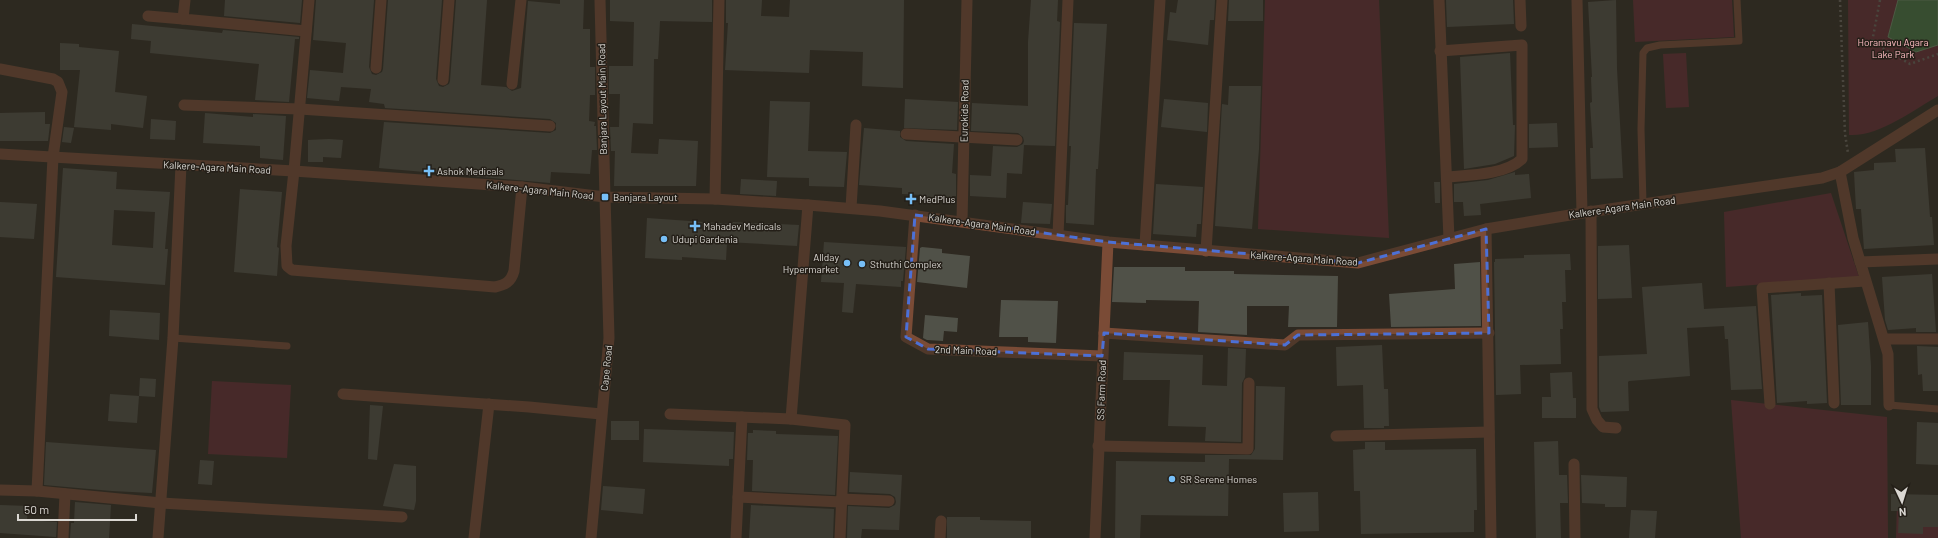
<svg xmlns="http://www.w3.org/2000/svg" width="1938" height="538" font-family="Barlow,sans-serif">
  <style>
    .green { fill: #672933 }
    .water { fill: #437843; stroke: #70946e }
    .building { fill: #505148; fill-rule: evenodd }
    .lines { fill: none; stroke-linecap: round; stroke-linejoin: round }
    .path { stroke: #6b6760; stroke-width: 2.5; stroke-dasharray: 2 3; stroke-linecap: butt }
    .service { stroke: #7a4b36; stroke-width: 7 }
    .minor { stroke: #7a4b36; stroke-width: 11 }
    .tertiary { stroke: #7a4b36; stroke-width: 11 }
    .marked { fill: none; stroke: #4c70d6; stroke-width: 3; stroke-dasharray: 8 5; stroke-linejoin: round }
    .poi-dot { fill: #77bff7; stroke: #241f18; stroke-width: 1.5 }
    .labels { text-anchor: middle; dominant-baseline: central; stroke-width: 3; stroke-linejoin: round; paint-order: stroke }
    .park-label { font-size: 10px; fill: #fdbbc1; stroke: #241f18 }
    .street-label { font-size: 10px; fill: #dad7d2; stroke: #241f18 }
    .poi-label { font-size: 10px; fill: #dad7d2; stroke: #241f18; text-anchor: start }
  </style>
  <rect width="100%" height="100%" fill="#2e2921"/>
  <g class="green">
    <path d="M1265,0H1379L1389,238L1258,229Z"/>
    <path d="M1633,0H1732L1734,37L1635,42Z"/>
    <path d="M1848,0H1938V96C1914,110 1878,137 1849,135Z"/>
    <path d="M1686,53L1689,107L1666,108L1663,54Z"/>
    <path d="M1831,193L1859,277L1726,287L1724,212Z"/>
    <path d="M212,381L291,385L287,458L208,454Z"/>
    <path d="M1731,400L1887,417L1888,538H1741Z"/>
    <path d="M1897,504H1938V538H1896Z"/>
  </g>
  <path class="water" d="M1898,0H1938V45L1916,52L1888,37Z"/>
  <g class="building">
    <path d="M225,0H302L300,23L224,16Z"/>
    <path d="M316,0H374L369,67L372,74L376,75L382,72L383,69L388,0H442L436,79L439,86L443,87L449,84L450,81L456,0H487L481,85L506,87L512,91L521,88L528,1L560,4V0H584L583,29H590V67H595V95H590L589,121L595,122L594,126H596L597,150H592L590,174L551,172L550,183L379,168L384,122L550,133L556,130V123L550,119L385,108L384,104L369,102L371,89L341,87L339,101L307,98L310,70L343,73L346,43L313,40Z"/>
    <path d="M610,0H712V22L660,21L658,59H654L653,124L633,123L631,153L658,154L659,139L698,141L696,186H614L615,151H611L610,127H619L620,94H609V66H633L634,22L610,21Z"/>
    <path d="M726,0H762L761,16L789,17L790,0H904L903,88L862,86L863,52L810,50L809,73L725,70L728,23H726Z"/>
    <path d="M1031,0H1058L1057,21L1060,22L1055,146L1024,145L1022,174L1007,173L1006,198L970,196V175L991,176L993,146L1017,147L1023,144L1024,141L1023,137L1018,133L971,131L972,103L1028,106V42Z"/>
    <path d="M1178,0H1215L1214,20H1210L1208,45L1167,40L1170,12L1176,13Z"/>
    <path d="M1229,0H1263V21H1228Z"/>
    <path d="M1446,0H1513L1514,24L1447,27Z"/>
    <path d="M1616,0L1617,69L1623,178L1591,179L1590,148H1593L1590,103L1592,102L1591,77H1592L1588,2Z"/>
    <path d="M1074,23L1107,24L1098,169H1096L1094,225L1066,223V205H1068L1071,146H1069Z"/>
    <path d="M132,24L222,33L223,30L299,37V39H295L289,102L255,100L259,64L150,53L151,41L131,39Z"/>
    <path d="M60,43L79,44V47L119,51L115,92L147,96L143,128L111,124V130L74,127L80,70H60Z"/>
    <path d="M1510,53L1513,125H1515L1514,156L1495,164L1464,169L1460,57Z"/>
    <path d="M1229,86H1261L1259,149L1252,229L1215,226L1222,104L1228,105Z"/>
    <path d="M905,99L958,102L957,130L904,128Z"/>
    <path d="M1164,99L1208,103L1207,132L1161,127Z"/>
    <path d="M770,101L810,102L808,151L847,152L844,187L809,186V178L767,177Z"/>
    <path d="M45,112V124H50L48,141H0V113Z"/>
    <path d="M205,113L253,117V114L286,116L283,160L260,158V146L203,143Z"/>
    <path d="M151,119L176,121L175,140L150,139Z"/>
    <path d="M1557,123L1558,147L1529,148V124Z"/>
    <path d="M64,127L74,128L71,143L62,142Z"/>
    <path d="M864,128L900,131V137L906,141L954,144L952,173L956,174V196H952V198L924,197V195L902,194V188L859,185Z"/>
    <path d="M329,139L343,140L341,158L323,157V162H308V140Z"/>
    <path d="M1925,148L1930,217H1932L1934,245L1864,249L1861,209H1856L1854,172L1874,170V163L1896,162L1895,149Z"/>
    <path d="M63,168L117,172L116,189L170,192L165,249H168L165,285L56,277ZM114,210L155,212L153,248L112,245Z"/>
    <path d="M1515,172V175L1529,174L1531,198L1480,204L1481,215L1464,216L1463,202H1454V184L1488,180Z"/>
    <path d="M741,179L777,181L776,196L740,194Z"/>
    <path d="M1434,182H1440V203H1435Z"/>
    <path d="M1156,184L1203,187L1201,224H1197L1196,237L1153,234Z"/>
    <path d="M240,189L282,192L277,247L279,248L277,276L234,272Z"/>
    <path d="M0,202L37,204L34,239L0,237Z"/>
    <path d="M1023,202L1052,204L1050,224L1021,223Z"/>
    <path d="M647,218L732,224L733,222L799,225L797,246L727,242L726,260L682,257V260L645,258Z"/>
    <path d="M824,242L906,247L903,281H901V287L856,284L853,313L842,312L844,283L821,282Z"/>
    <path d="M1629,245L1632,298L1598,299V246Z"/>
    <path d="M922,247L942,249V253L970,256L967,288L917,282L920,248Z"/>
    <path d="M1570,254L1571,270H1565L1566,302H1562L1563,329H1560L1561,364L1520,365L1521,394L1496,395L1494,262H1495V259L1524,258V255Z"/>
    <path d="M1480,262L1481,326L1391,327L1389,294L1455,289L1454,264Z"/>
    <path d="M1114,267H1185V271H1234V274L1338,276L1337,327H1288L1289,306H1247V335L1198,332L1199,301L1146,300V303L1112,302Z"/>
    <path d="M1932,274L1936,332H1916V328L1888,330L1885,320L1882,277Z"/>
    <path d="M1702,283L1704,309L1756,306L1762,389L1731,390L1728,339H1725L1724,326L1687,328L1690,376L1629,381L1628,382L1629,411L1601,412L1599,407V356L1647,354L1642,287Z"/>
    <path d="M1801,293V296L1822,295L1827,403L1807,404V401L1777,403L1771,295Z"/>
    <path d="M1001,300L1058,301L1056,343L1028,342V337H999Z"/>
    <path d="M110,310L160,313L159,340L109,336Z"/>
    <path d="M925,315L958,318L957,332L944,331L943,341L927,340L923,338Z"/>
    <path d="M1868,322L1871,366V405H1841L1838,325Z"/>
    <path d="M1382,345L1384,389H1388L1389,426H1384V428H1364L1363,385L1337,386L1336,347Z"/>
    <path d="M1917,346L1938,347V391H1923L1922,374L1918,375Z"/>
    <path d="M1228,348L1246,349L1245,377L1242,383L1241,442L1205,441L1206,427L1168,426L1170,380H1123L1124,352L1203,355L1202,385L1227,386Z"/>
    <path d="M1572,372L1573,398H1576V418H1542V397H1551L1550,373Z"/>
    <path d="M140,378L156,379L155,397L139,396Z"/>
    <path d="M1256,386L1285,387L1283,460L1229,459L1228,516L1141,515L1140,538H1115L1116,461L1205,462V455H1251L1255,449Z"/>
    <path d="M110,394L139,396L137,423L108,421Z"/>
    <path d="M370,405L383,406L377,460L368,459Z"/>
    <rect x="611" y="421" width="28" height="19"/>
    <path d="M1917,422L1938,423V465L1916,464Z"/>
    <path d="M644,429L734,432L733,459H729V466L643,462Z"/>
    <path d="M753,430L776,431V434L838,436L835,495L752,491L753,460H747L748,433H753Z"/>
    <path d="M1558,441L1559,475H1567L1568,503H1560L1561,538H1536L1534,442Z"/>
    <path d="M46,442L156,450L152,493L112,491L44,485Z"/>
    <path d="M1365,442H1385V450L1476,449L1477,510H1474V532L1361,534L1360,491H1354L1353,450L1365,449Z"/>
    <path d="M200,460L214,461L212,485L198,484Z"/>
    <path d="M394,464L416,466V501L414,510L383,506Z"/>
    <path d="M850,472L902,475L899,530L862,529L861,538H847L848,506L889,508L895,505L896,502L895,497L890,494L849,492Z"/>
    <path d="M1581,475L1627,477L1626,507H1605V504L1582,503Z"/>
    <path d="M603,486L645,489L643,514L601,510Z"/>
    <path d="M1318,492L1319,531L1284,532L1283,493Z"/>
    <path d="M1891,494L1938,495V527H1923V534L1898,533L1899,511H1891Z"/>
    <path d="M75,502L111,505L109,538H70L71,523H74Z"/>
    <path d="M0,505L28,506L27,520L57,522L56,537L0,533Z"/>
    <path d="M751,505L834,509L833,538H749Z"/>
    <path d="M1631,510L1657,511L1655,538H1629Z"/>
    <path d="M947,517H980V520L1031,521V538H947Z"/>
  </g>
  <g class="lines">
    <g class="path">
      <path d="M1840,0L1845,134L1848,153"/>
      <path d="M1880,0L1872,42L1910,64L1938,54"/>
    </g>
    <g class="service">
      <path d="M1643,204L1641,129L1643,53L1647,48L1660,45L1739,41L1737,0"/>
      <path d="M173,338L287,346"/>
      <path d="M1889,405L1938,409"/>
    </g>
    <g class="minor">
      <path d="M185,0L183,19L306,31"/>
      <path d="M309,0L294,171L286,246L287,266L292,270L495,287C505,285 511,282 514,271L522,187"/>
      <path d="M1439,0L1449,239"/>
      <path d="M1520,0L1521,26"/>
      <path d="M1577,0L1582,213"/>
      <path d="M148,16L183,19"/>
      <path d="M1440,51L1522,45V159C1505,175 1470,175 1447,177"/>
      <path d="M376,68L381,0"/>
      <path d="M0,69L53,79L58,82L62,92L53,157L37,491"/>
      <path d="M443,80L449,0"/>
      <path d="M512,84L521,0"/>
      <path d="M184,105L300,109L550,126"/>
      <path d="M906,134L1017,140"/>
      <path d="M1840,172L1853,238L1888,354L1889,405"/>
      <path d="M715,199L719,0"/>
      <path d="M851,208L856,125"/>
      <path d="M1591,211L1592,409L1597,420L1603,427L1616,428"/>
      <path d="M915,215L906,337L928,349L1102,356"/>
      <path d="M962,221L967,0"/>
      <path d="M1486,229L1491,538"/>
      <path d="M1058,235L1068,0"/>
      <path d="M1145,245L1160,0"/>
      <path d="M1206,251L1222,0"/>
      <path d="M1860,262L1938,259"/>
      <path d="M1829,283L1834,403"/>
      <path d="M1104,333L1285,345L1298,335L1489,333"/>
      <path d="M1884,339H1938"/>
      <path d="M343,394L529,407L601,414"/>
      <path d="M1770,404L1762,288L1865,281"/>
      <path d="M670,414L791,419L808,205"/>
      <path d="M791,419L845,425L840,538"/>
      <path d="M1336,436L1489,432"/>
      <path d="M1098,446L1248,449L1249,383"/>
      <path d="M1574,464L1575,538"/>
      <path d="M0,490L37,491L161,503L402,517"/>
      <path d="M738,497L841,502"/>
      <path d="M841,499L889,501"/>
      <path d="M63,538L65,494"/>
      <path d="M158,538L173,338L181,165"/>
      <path d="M474,538L489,404"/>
      <path d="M591,538L609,338L605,197"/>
      <path d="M736,538L742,417"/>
      <path d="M940,538L941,521"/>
      <path d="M1095,538L1108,242"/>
    </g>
    <g class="tertiary">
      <path d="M600,0L605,197"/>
      <path d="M0,154L294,171L522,187L605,197L715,199L808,205L880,211L1108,242L1358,263L1486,229L1582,213L1822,178L1840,172L1938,110"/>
    </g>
  </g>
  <path d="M0 0H1938V538H0ZM915,215L1108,242L1358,263L1486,229L1489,333L1298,335L1285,345L1104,333L1102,356L928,349L906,337Z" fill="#2e2921" fill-opacity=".55" fill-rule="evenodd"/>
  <path class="marked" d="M915,215L1108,242L1358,263L1486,229L1489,333L1298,335L1285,345L1104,333L1102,356L928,349L906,337Z"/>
  <g class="poi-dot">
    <path d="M427 165h4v4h4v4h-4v4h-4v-4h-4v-4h4z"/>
    <rect x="601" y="193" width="8" height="8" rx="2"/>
    <path d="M909 193h4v4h4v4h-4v4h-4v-4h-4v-4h4z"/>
    <path d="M693 220h4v4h4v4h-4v4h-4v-4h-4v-4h4z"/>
    <circle cx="664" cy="239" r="4"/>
    <circle cx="847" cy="263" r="4"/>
    <circle cx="862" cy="264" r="4"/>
    <circle cx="1172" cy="479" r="4"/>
  </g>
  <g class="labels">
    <g class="park-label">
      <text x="1893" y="42">Horamavu Agara<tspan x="1893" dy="12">Lake Park</tspan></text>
    </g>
    <g class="street-label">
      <text transform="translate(602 99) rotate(-91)">Banjara Layout Main Road</text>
      <text transform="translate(964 111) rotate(-89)">Eurokids Road</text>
      <text transform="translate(217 167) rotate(3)">Kalkere-Agara Main Road</text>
      <text transform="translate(540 190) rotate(6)">Kalkere-Agara Main Road</text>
      <text transform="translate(1622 207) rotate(-8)">Kalkere-Agara Main Road</text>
      <text transform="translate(982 224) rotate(8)">Kalkere-Agara Main Road</text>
      <text transform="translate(1304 258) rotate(4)">Kalkere-Agara Main Road</text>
      <text transform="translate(966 350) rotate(2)">2nd Main Road</text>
      <text transform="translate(606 368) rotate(-84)">Cape Road</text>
      <text transform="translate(1101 390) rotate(-88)">SS Farm Road</text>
    </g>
    <g class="poi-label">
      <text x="437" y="171">Ashok Medicals</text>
      <text x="613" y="197">Banjara Layout</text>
      <text x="919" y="199">MedPlus</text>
      <text x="703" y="226">Mahadev Medicals</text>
      <text x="672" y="239">Udupi Gardenia</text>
      <text x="839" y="257" text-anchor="end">Allday<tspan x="839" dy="12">Hypermarket</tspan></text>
      <text x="870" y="264">Sthuthi Complex</text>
      <text x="1180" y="479">SR Serene Homes</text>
    </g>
  </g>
  <g transform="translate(1902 502) rotate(176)" stroke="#241f18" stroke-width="3" paint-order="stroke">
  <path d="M0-3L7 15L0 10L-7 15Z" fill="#dad7d2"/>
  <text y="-6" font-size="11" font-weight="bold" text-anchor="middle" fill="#dad7d2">N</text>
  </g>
  <path d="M18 514v6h118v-6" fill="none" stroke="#dad7d2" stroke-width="2"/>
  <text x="24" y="514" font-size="12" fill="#dad7d2" stroke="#241f18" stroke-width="3" paint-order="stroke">50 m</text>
</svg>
